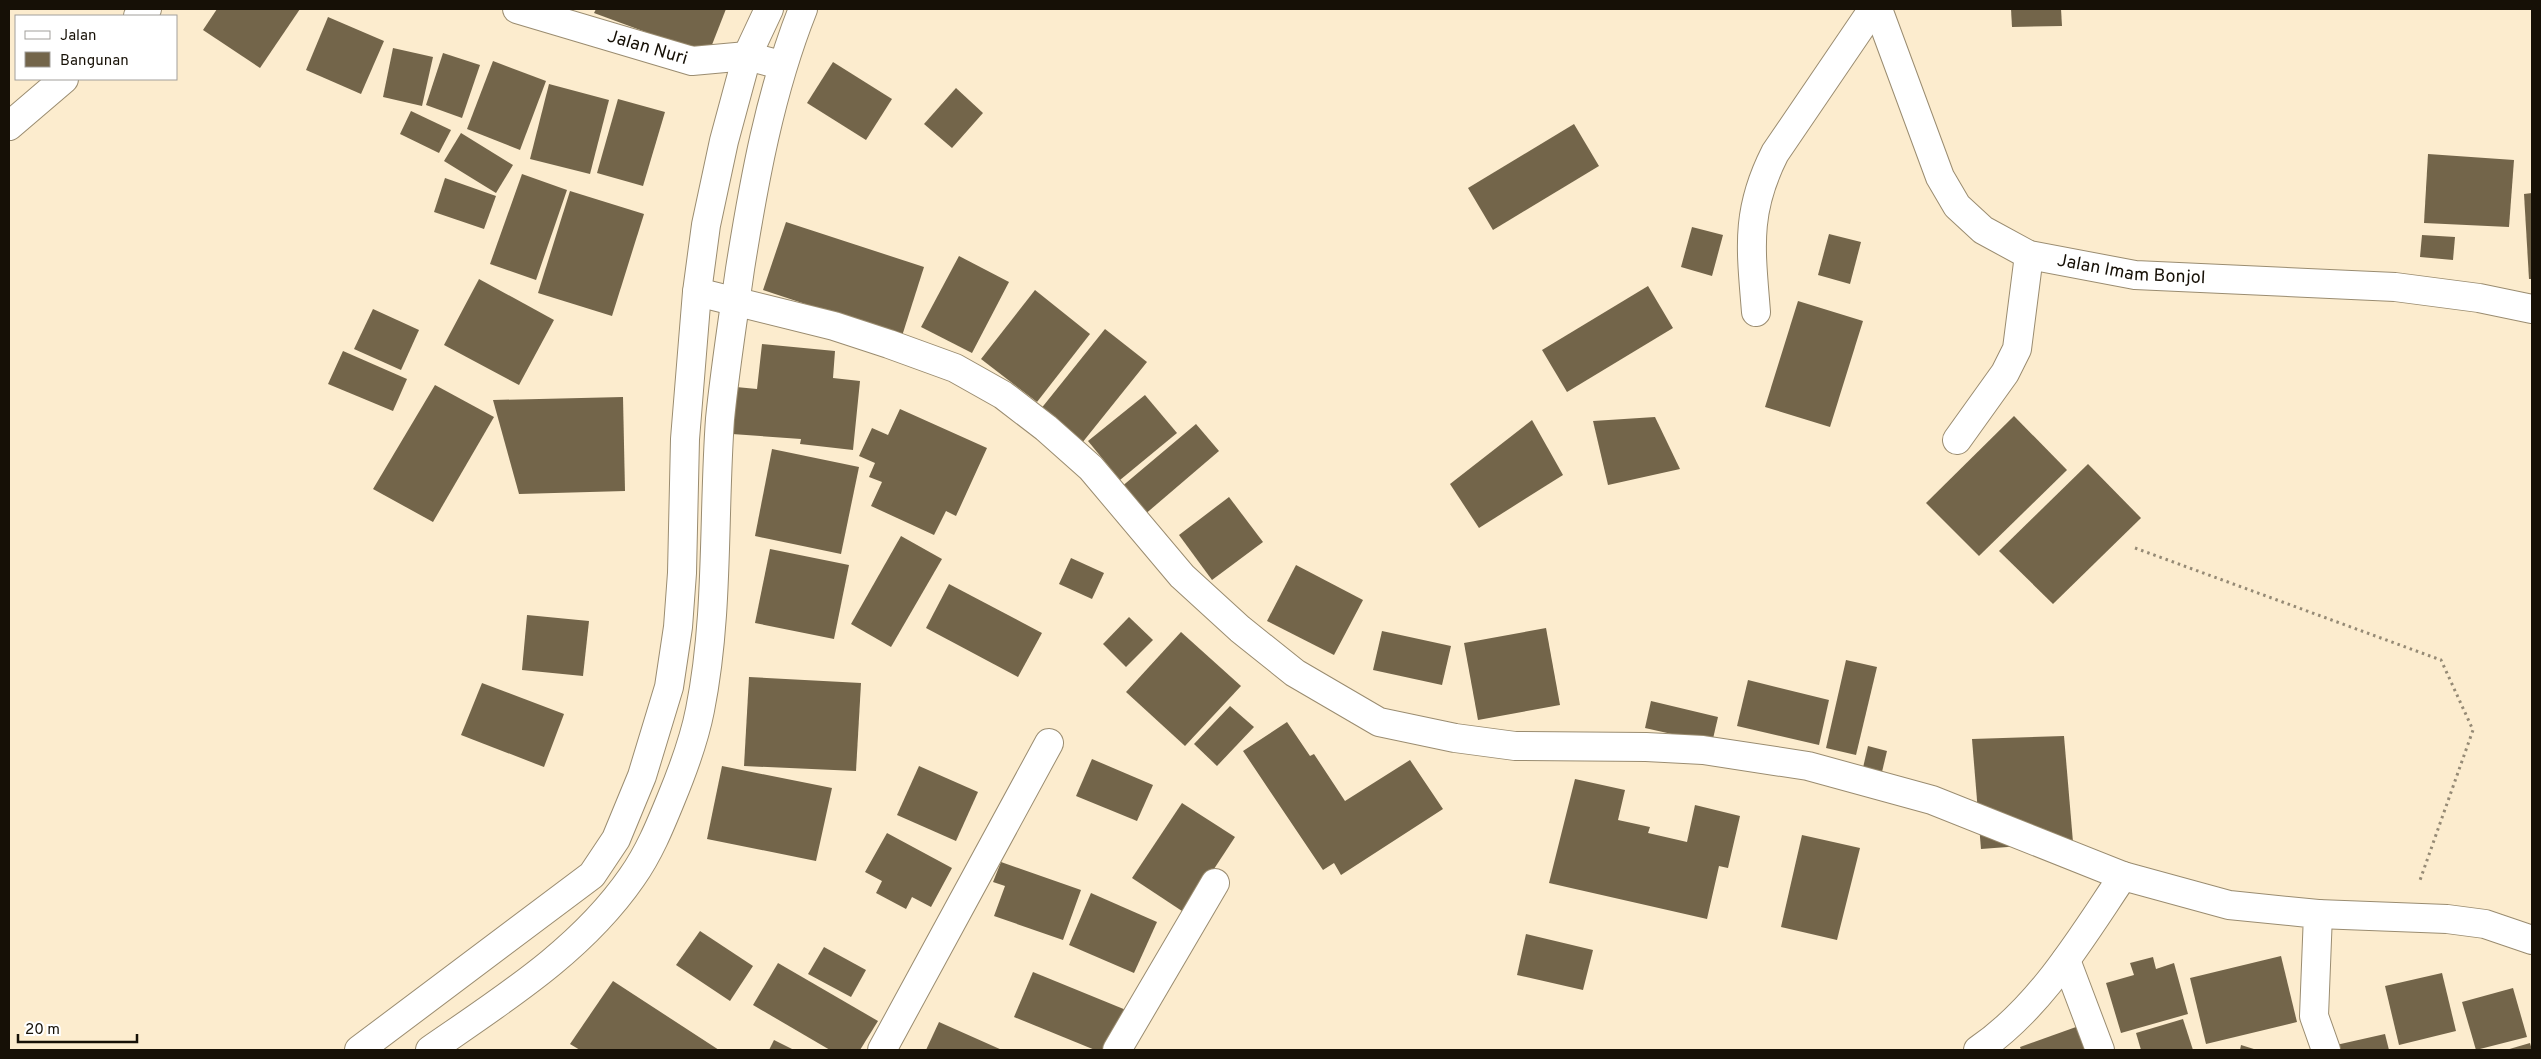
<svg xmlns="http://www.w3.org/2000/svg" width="2541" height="1059" font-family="Overpass,sans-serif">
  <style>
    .building { fill: #73654a }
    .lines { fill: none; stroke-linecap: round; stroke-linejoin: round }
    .street-casing { stroke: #9a8c70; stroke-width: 30 }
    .secondary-casing { stroke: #9a8c70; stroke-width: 30 }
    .path { stroke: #958a75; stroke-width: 3; stroke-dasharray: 2.5 4; stroke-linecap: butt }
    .street { stroke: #fff; stroke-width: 28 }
    .secondary { stroke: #fff; stroke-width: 28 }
    .labels { text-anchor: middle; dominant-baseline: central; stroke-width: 5; stroke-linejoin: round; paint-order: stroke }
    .street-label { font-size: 18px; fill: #161006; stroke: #fff }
  </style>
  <rect width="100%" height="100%" fill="#fcecce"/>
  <g class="building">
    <path d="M217,9H300L260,68L203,30Z"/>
    <path d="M596,9H726L708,55L594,13Z"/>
    <path d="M2011,9H2061L2062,26L2012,27Z"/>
    <path d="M328,17L384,41L361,94L306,70Z"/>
    <path d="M393,48L433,57L422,106L383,97Z"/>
    <path d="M443,53L480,65L462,118L426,105Z"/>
    <path d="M493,61L546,81L520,150L467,129Z"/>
    <path d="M833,62L892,99L866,140L807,103Z"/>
    <path d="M549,84L609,100L590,174L530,159Z"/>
    <path d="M956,88L983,113L952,148L924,124Z"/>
    <path d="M618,99L665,112L643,186L597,173Z"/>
    <path d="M411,111L451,130L439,153L400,134Z"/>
    <path d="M1574,124L1599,166L1493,230L1468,188Z"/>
    <path d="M461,133L513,165L496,193L444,161Z"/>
    <path d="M2428,154L2514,160L2509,227L2424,223Z"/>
    <path d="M522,174L567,190L536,280L490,264Z"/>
    <path d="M445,178L496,196L484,229L434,212Z"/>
    <path d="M570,191L644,214L612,316L538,293Z"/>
    <path d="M2532,193V279H2529L2524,194Z"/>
    <path d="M786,222L924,267L902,336L763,290Z"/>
    <path d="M1692,227L1723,235L1712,276L1681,267Z"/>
    <path d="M1829,234L1861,242L1850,284L1818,275Z"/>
    <path d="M2422,235L2455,237L2453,260L2420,257Z"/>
    <path d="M959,256L1009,282L972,353L921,327Z"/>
    <path d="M479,279L554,320L519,385L444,345Z"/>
    <path d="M1648,286L1673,328L1567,392L1542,350Z"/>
    <path d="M1035,290L1090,334L1037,402L981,359Z"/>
    <path d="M1798,301L1863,321L1830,427L1765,407Z"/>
    <path d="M373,309L419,330L401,370L354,349Z"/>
    <path d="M1105,329L1147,362L1082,443L1040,410Z"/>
    <path d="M762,344L835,351L833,378L860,381L853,450L800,444L801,439L732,434L736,387L757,389Z"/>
    <path d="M343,351L407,379L393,411L328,384Z"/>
    <path d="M435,385L494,417L433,522L373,489Z"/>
    <path d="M1145,395L1177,433L1120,480L1088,441Z"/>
    <path d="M623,397L625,491L519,494L493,400Z"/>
    <path d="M900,409L987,448L956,516L946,511L934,535L871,506L882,482L869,477L875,463L859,456L872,428L888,435Z"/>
    <path d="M2014,416L2067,470L1979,556L1926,503Z"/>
    <path d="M1655,417L1680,469L1608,485L1593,421Z"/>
    <path d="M1532,420L1563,475L1479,528L1450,484Z"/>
    <path d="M1196,424L1219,451L1143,516L1120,488Z"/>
    <path d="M772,449L859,467L841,554L755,536Z"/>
    <path d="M2088,464L2141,518L2053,604L1999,551Z"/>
    <path d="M1229,497L1263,542L1212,580L1179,535Z"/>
    <path d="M901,536L942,559L891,647L851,624Z"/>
    <path d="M770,549L849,565L834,639L755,623Z"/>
    <path d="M1071,558L1104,573L1092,599L1059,584Z"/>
    <path d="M1296,565L1363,600L1334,655L1267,621Z"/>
    <path d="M949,584L1042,633L1018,677L926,628Z"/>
    <path d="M527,615L589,621L583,676L522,670Z"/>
    <path d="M1129,617L1153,640L1126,667L1103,644Z"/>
    <path d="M1546,628L1560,705L1478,720L1464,643Z"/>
    <path d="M1382,631L1451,646L1442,685L1373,670Z"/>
    <path d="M1181,632L1241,686L1185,746L1126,692Z"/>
    <path d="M1846,660L1877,667L1856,755L1826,748Z"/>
    <path d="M749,677L861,683L856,771L744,766Z"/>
    <path d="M1748,680L1829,700L1819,745L1737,726Z"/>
    <path d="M482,683L564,714L544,767L461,735Z"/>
    <path d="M1651,701L1718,717L1712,743L1645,728Z"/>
    <path d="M1230,706L1254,727L1217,766L1194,744Z"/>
    <path d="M1287,722L1310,756L1314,754L1345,801L1410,760L1443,809L1341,875L1334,863L1323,870L1243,751Z"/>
    <path d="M2064,736L2073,842L1981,849L1972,739Z"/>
    <path d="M1868,746L1887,751L1881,776L1862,772Z"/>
    <path d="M1092,759L1153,785L1137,821L1076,796Z"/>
    <path d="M722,766L832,788L816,861L707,839Z"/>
    <path d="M919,766L978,792L956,841L897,815Z"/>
    <path d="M1575,779L1625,790L1618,820L1650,827L1648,833L1687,842L1695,805L1740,816L1728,868L1719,866L1707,919L1549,883Z"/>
    <path d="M1182,803L1235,837L1185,913L1132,878Z"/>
    <path d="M887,833L952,868L931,907L912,897L906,909L876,893L882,881L865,872Z"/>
    <path d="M1802,835L1860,848L1837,940L1781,927Z"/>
    <path d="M1001,862L1081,890L1063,940L994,916L1005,886L993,882Z"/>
    <path d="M1091,893L1157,922L1134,973L1069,945Z"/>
    <path d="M700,931L753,966L730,1001L676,965Z"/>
    <path d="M1526,934L1593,950L1583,990L1517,975Z"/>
    <path d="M824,947L866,970L851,997L808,974Z"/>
    <path d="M2281,956L2297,1022L2206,1044L2190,978Z"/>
    <path d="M2153,957L2156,969L2174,963L2188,1014L2121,1033L2106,983L2134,975L2130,963Z"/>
    <path d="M778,963L878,1021L860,1050H830L753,1005Z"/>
    <path d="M1033,972L1126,1010L1109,1050H1095L1014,1017Z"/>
    <path d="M2442,973L2456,1031L2399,1045L2385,986Z"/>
    <path d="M613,981L719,1050H580L570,1044Z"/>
    <path d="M2513,988L2527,1037L2476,1050L2462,1002Z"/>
    <path d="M2183,1019L2193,1050H2141L2136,1033Z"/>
    <path d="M939,1022L1002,1050H926Z"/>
    <path d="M2076,1027L2085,1050H2021L2020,1047Z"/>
    <path d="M2385,1034L2389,1050H2337L2336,1045Z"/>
    <path d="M774,1040L794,1050H769Z"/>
    <path d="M2530,1043L2532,1050H2506Z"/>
    <path d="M2241,1045L2257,1050H2240Z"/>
  </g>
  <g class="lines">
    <defs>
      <g id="street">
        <path id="s1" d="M517,9L692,61L747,56L781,65"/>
        <path id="s2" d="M1878,9L1940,177L1957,206L1983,230L2029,255L2135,275L2395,287L2479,298L2532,309"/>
        <path d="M138,16L147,9"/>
        <path d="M9,126L64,79"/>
        <path d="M697,292L834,326L889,344L955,368L1003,395L1046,428L1091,468L1182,576L1240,629L1295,673L1379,722L1455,738L1515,746L1646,747L1703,750L1808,766L1932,800L2123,876C2081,938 2041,1007 1978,1050"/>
        <path d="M1756,312C1751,249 1745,212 1775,153L1873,9"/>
        <path d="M1957,440L2005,373L2017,349L2029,255"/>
        <path d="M2123,876L2229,905L2318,914L2314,1016L2326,1050"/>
        <path d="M2318,914L2447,919L2485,924L2532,940"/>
        <path d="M2066,960L2100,1050"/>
        <path d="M882,1050L1049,743"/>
        <path d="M1117,1050L1215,883"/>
      </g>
      <g id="secondary">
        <path d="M359,1050L592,875L616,839L642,776L669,687L678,627L682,573L685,439L697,292L706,225L724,141L747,56L769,9"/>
        <path d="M430,1050C502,1000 581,951 632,877C649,853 660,826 671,799C683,770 694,741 700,710C719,615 713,516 720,419C725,369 733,319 740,269C754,181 770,92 803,9"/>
      </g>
    </defs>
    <use href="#street" class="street-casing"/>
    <use href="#secondary" class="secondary-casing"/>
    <path class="path" d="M2135,548L2441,660L2473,730L2419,883"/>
    <use href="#street" class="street"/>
    <use href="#secondary" class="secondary"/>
  </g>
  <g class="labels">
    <g class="street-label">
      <text stroke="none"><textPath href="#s1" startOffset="136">Jalan Nuri</textPath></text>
      <text stroke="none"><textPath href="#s2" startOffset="404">Jalan Imam Bonjol</textPath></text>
    </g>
  </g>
  <rect width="2541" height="1059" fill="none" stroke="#161006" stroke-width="20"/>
  <rect x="15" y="15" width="162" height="65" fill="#ffffff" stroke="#a29f9b"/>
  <rect x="25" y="31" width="25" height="8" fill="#ffffff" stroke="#a29f9b"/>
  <text x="60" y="40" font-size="15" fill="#161006">Jalan</text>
  <rect x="25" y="52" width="25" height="15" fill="#73654a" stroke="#a29f9b"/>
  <text x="60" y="65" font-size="15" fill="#161006">Bangunan</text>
  <path d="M18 1034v8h119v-8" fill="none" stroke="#161006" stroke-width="2.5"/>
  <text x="25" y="1034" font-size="15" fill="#161006" stroke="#ffffff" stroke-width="4" paint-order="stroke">20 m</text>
</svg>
